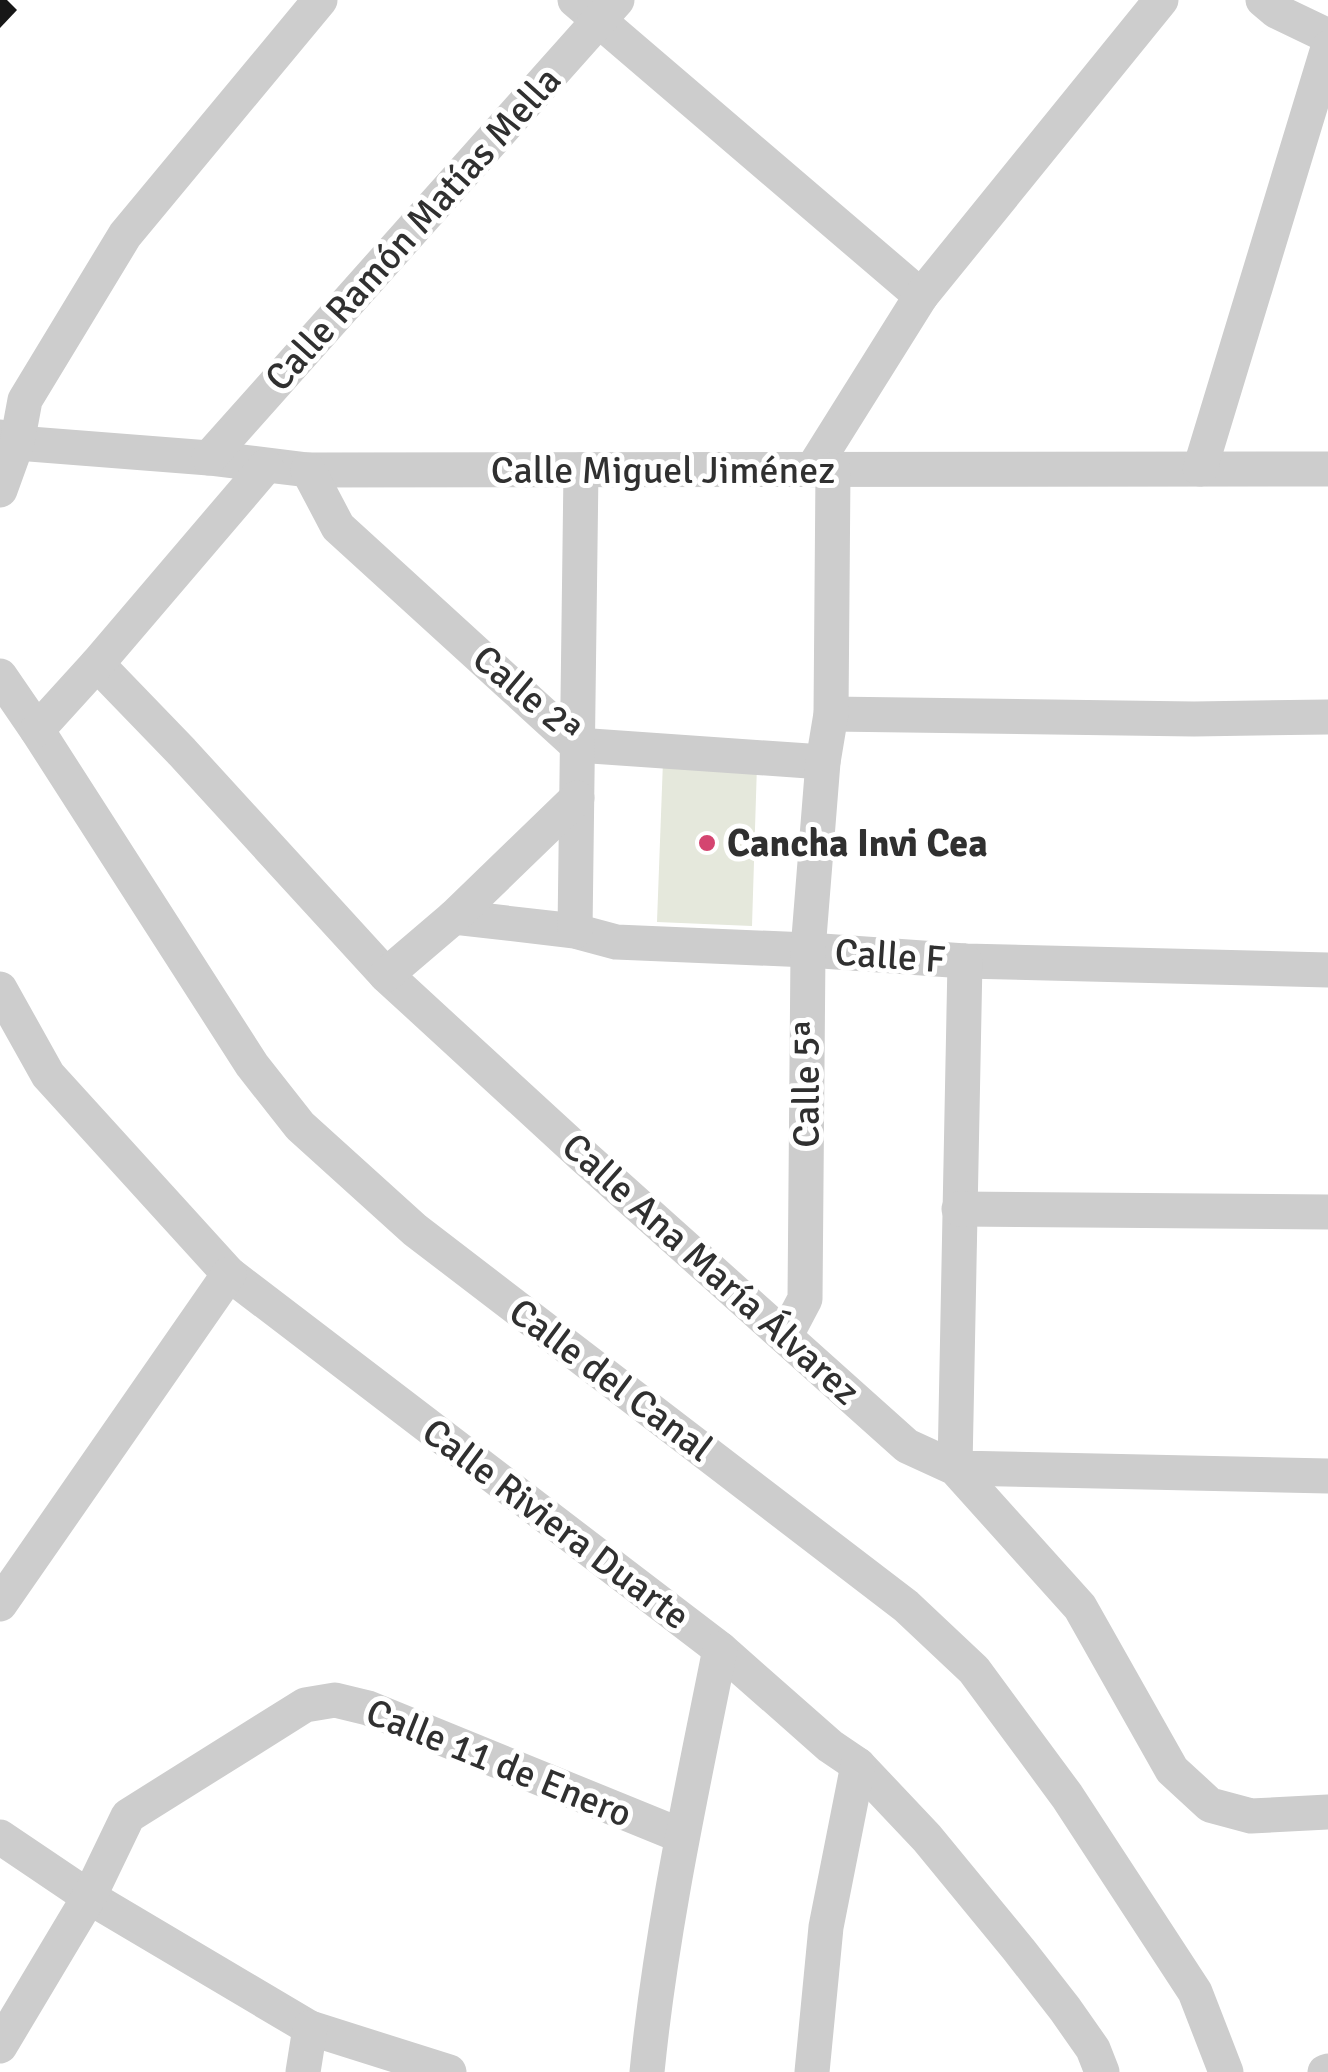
<svg xmlns="http://www.w3.org/2000/svg" width="1328" height="2072" font-family="Signika,sans-serif">
  <style>
    .green { fill: #e5e8dc }
    .building { fill: #171717 }
    .lines { fill: none; stroke-linecap: round; stroke-linejoin: round }
    .street { stroke: #cdcdcd; stroke-width: 35 }
    .poi-dot { fill: #d44570; stroke: #fff; stroke-width: 4 }
    .labels { text-anchor: middle; dominant-baseline: central; stroke-width: 10; stroke-linejoin: round; paint-order: stroke }
    .street-label { font-size: 38px; fill: #303030; stroke: #fff }
    .poi-label { font-size: 38px; font-weight: bold; fill: #303030; stroke: #fff; text-anchor: start }
  </style>
  <rect width="100%" height="100%" fill="#fff"/>
  <path class="green" d="M663,761L757,764L752,926L657,922Z"/>
  <path class="building" d="M0,0H7L17,10L0,28Z"/>
  <g class="lines">
    <g class="street">
      <path d="M575,0L921,296"/>
      <path d="M1263,0L1276,11L1328,36"/>
      <path d="M0,437L17,443L209,458L308,470L1328,469"/>
      <path d="M209,458L617,0"/>
      <path d="M1200,469L1328,48"/>
      <path d="M308,470L338,527L577,745L823,762"/>
      <path d="M812,470L921,296L1161,0"/>
      <path d="M0,490L17,443L25,400L125,235L320,0"/>
      <path d="M97,664L182,752L386,975L582,1155L907,1446L955,1468L1080,1607L1172,1770L1210,1805L1251,1816L1328,1812"/>
      <path d="M0,676L37,730L252,1065L300,1126L415,1230L906,1606L974,1670L1067,1796L1195,1992L1226,2072"/>
      <path d="M831,714L1194,719L1328,717"/>
      <path d="M37,730L97,664L266,466"/>
      <path d="M454,917L575,931L616,942L808,950L965,961L1328,970"/>
      <path d="M575,931L581,470"/>
      <path d="M965,961L955,1468L1328,1476"/>
      <path d="M386,975L454,917L577,798"/>
      <path d="M0,989L48,1075L229,1274L720,1649L830,1746L858,1765L927,1838L1019,1950L1065,2009L1093,2049L1102,2072"/>
      <path d="M959,1209L1328,1212"/>
      <path d="M786,1335L805,1299L808,950L823,762L831,714L833,470"/>
      <path d="M0,1604L229,1274"/>
      <path d="M0,1837L89,1897L310,2028L449,2072"/>
      <path d="M0,2046L89,1897L128,1816L305,1705L335,1700L368,1708L682,1836"/>
      <path d="M303,2072L310,2028"/>
      <path d="M647,2072C661,1930 692,1789 720,1649"/>
      <path d="M812,2072L826,1927L858,1765"/>
      <path d="M1325,2072L1328,2071"/>
    </g>
  </g>
  <circle class="poi-dot" cx="707" cy="843" r="10"/>
  <g class="labels">
    <g class="street-label">
      <text transform="translate(413 229) rotate(-48)">Calle Ramón Matías Mella</text>
      <text x="663" y="470">Calle Miguel Jiménez</text>
      <text transform="translate(527 694) rotate(40)">Calle 2ª</text>
      <text transform="translate(890 956) rotate(4)">Calle F</text>
      <text transform="translate(806 1084) rotate(-90)">Calle 5ª</text>
      <text transform="translate(711 1269) rotate(42)">Calle Ana María Álvarez</text>
      <text transform="translate(611 1380) rotate(37)">Calle del Canal</text>
      <text transform="translate(556 1524) rotate(37)">Calle Riviera Duarte</text>
      <text transform="translate(499 1763) rotate(22)">Calle 11 de Enero</text>
    </g>
    <g class="poi-label">
      <text x="727" y="843">Cancha Invi Cea</text>
    </g>
  </g>
</svg>
